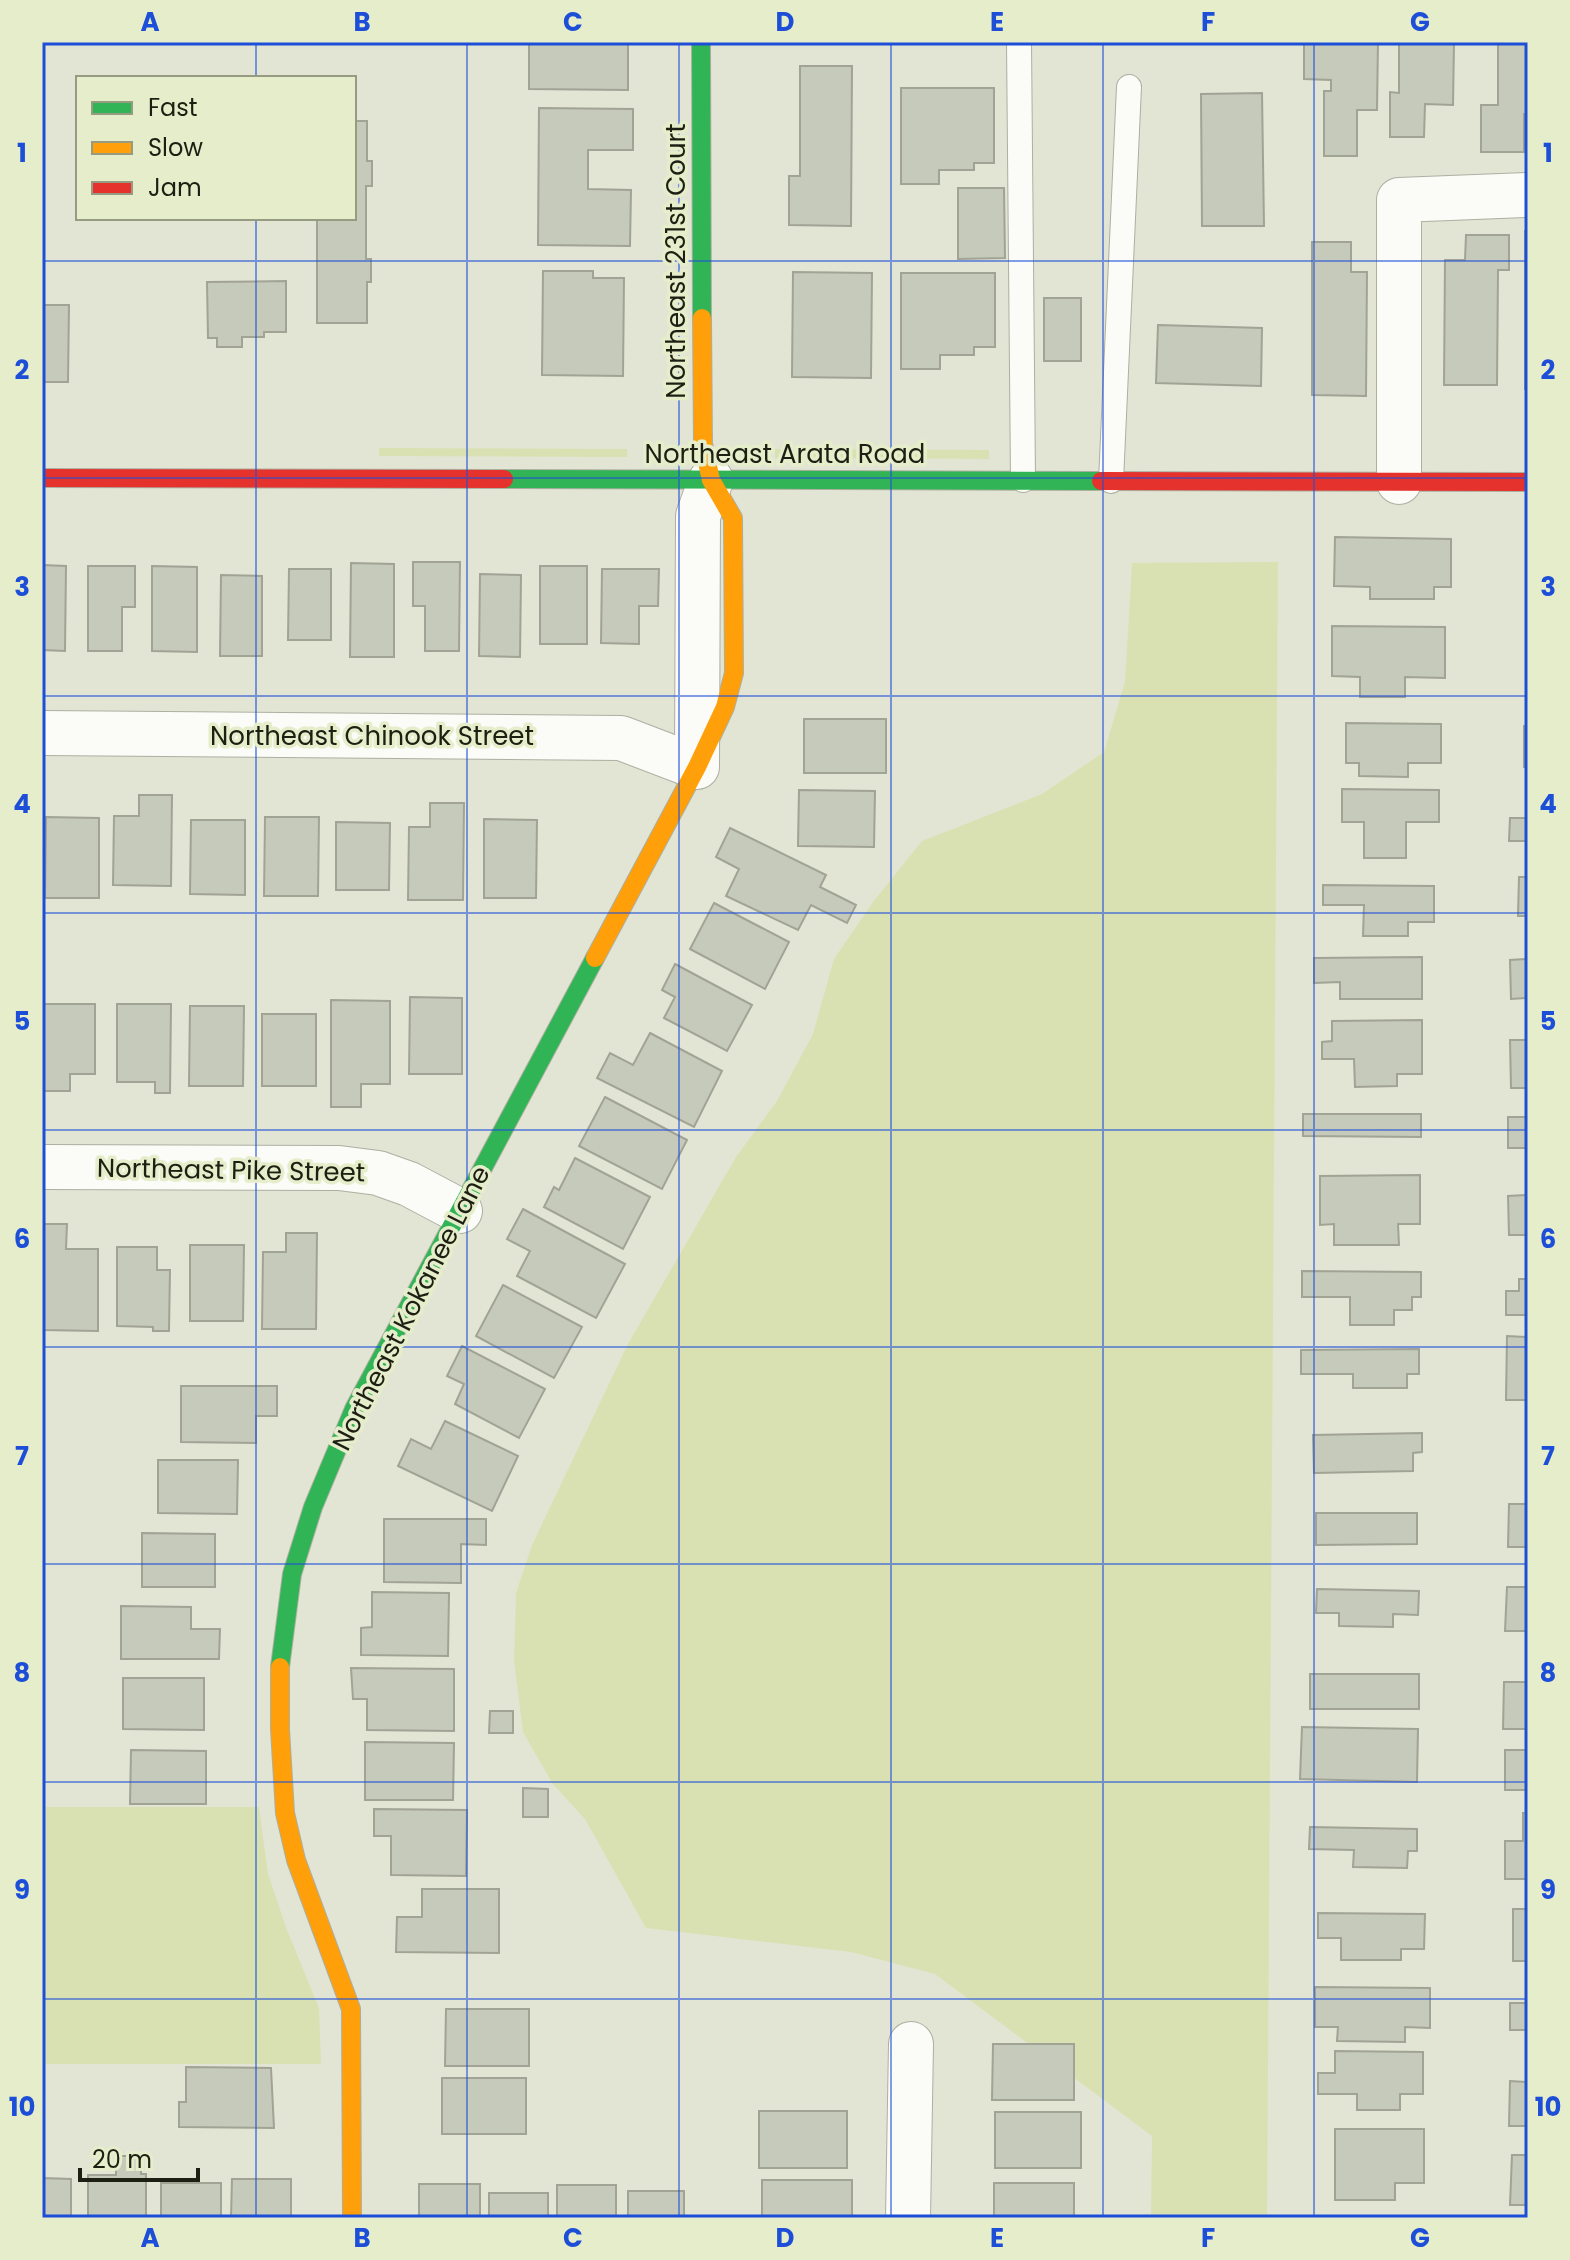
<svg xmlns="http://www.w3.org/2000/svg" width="1570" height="2260" font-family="Poppins,sans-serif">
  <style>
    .green { fill: #d9e1b3 }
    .building { fill: #c6cabb; stroke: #a1a395; stroke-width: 2 }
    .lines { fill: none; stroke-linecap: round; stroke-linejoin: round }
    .lane-casing { stroke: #adafa1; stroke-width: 26 }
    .street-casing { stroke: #adafa1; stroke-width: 46 }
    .fast-casing { stroke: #adafa1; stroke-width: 20 }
    .slow-casing { stroke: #adafa1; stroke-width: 20 }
    .jam-casing { stroke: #adafa1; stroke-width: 20 }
    .lane { stroke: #fbfbf8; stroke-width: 24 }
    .street { stroke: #fbfbf8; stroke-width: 44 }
    .fast { stroke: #30b455; stroke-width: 18 }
    .slow { stroke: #ff9f0a; stroke-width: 18 }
    .jam { stroke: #e5322d; stroke-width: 18 }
    .grid { fill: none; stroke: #1d4ed8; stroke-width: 2; stroke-opacity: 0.55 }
    .labels { text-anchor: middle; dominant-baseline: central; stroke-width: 7; stroke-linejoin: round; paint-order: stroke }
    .street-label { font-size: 26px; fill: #1d1f13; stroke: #e6edcb }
    .neatline { fill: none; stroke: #1d4ed8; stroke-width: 3 }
    .grid-label { font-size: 26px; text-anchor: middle; font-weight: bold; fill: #1d4ed8 }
  </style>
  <rect width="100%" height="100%" fill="#e2e5d3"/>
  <g class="green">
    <path d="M379,448L627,449V457L379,456Z"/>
    <path d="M775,449L989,450V459L775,458Z"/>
    <path d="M1278,562L1267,2218H1151L1152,2136L935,1974L851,1952L646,1928L585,1819L552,1783L523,1732L514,1661L516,1593L532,1545L628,1344L736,1157L777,1101L813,1034L834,959L873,902L922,841L1042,794L1104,752L1125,682L1132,563Z"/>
    <path d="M42,1807H259L268,1874L287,1930L319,2008L321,2064H42Z"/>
  </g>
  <g class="building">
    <path d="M529,42H628V90L529,89Z"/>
    <path d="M1304,42H1378L1377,110H1357V156H1324V91H1331V80L1304,79Z"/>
    <path d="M1399,42H1454L1453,105L1425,104L1424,137H1390V92L1399,93Z"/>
    <path d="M1498,42H1528V114H1524V152H1481V105H1498Z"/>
    <path d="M800,66H852L851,226L789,225V176H800Z"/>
    <path d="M901,88H994V163H974V170H939V184H901Z"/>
    <path d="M1262,93L1264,226H1202L1201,94Z"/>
    <path d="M539,108L633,109V150H588V189L631,190L630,246L538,245Z"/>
    <path d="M354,121H367V161H372V186H366V259H371V282H367V323H317V218H354Z"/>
    <path d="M958,188H1004L1005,258L958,259Z"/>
    <rect x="1525" y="231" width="3" height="158"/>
    <path d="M1466,235H1509V270H1498L1497,385H1444L1445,260H1465Z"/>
    <path d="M1312,242H1351V272H1367L1366,396L1312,395Z"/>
    <path d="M543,271H593V278H624L623,376L542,375Z"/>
    <path d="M793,272L872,273L871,378L792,377Z"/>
    <path d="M901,273H995V347H974V355H940V369H901Z"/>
    <path d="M286,281V332H264V337H242V347H217V338H208L207,282Z"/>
    <rect x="1044" y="298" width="37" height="63"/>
    <path d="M42,305H69L68,382H42Z"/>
    <path d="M1158,325L1262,328L1261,386L1156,383Z"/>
    <path d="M1335,537L1451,539V587H1434V599H1370V587L1334,586Z"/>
    <path d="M413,562H460L459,651H425V606H413Z"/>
    <path d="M351,563L394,564V657H350Z"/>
    <path d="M42,565L66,566L65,651L42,650Z"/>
    <path d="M88,566H135V607H122V651H88Z"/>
    <path d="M152,566L197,567V652L152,651Z"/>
    <rect x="540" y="566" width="47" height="78"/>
    <path d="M289,569H331V640H288Z"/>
    <path d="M602,569H659L658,606H639V644L601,643Z"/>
    <path d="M480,574L521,575L520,657L479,656Z"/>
    <path d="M221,575L262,576V656H220Z"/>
    <path d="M1332,626L1445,627V678L1405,677V697H1360V677L1332,676Z"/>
    <rect x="804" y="719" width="82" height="54"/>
    <path d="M1346,723L1441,724V763H1408V777L1359,776V763H1346Z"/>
    <rect x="1524" y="726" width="4" height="41"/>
    <path d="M1342,789L1439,790V822H1406V858H1364V822H1342Z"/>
    <path d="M799,790L875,791L874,847L798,846Z"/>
    <path d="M139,795H172L171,886L113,885L114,816H139Z"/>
    <path d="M430,803H464L463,900H408L409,827H430Z"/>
    <path d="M46,817L99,818V898H45Z"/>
    <path d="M265,817H319L318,896H264Z"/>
    <path d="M1510,818H1528V841H1509Z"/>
    <path d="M484,819L537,820L536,898H484Z"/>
    <path d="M191,820H245V895L190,894Z"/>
    <path d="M336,822L390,823L389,890H336Z"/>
    <path d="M730,828L826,875L820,887L856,905L847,923L811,905L798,930L726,896L739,869L716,857Z"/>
    <path d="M1519,877H1528V916H1518Z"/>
    <path d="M1323,885L1434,886V922H1408V936H1363L1364,905H1323Z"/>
    <path d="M714,903L789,942L765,989L690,949Z"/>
    <path d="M1422,957V999H1340V982L1314,983V958Z"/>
    <path d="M1528,959V998L1511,999L1510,960Z"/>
    <path d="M675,964L752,1005L727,1051L664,1018L675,997L662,990Z"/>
    <path d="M410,997L462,998V1074H409Z"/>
    <path d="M331,1000L390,1001V1084H361V1107H331Z"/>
    <path d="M43,1004H95V1074H70V1091H42Z"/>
    <path d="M117,1004H171L170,1093H155V1082H117Z"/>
    <path d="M190,1006H244L243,1086H189Z"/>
    <rect x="262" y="1014" width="54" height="72"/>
    <path d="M1422,1020V1074H1397V1086L1355,1087L1354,1059H1322V1042L1332,1041V1021Z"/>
    <path d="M650,1033L722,1071L694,1127L597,1078L610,1053L633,1065Z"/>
    <path d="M1510,1040H1528V1088H1511Z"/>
    <path d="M605,1097L687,1140L662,1189L579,1146Z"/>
    <path d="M1303,1114H1421V1137L1303,1136Z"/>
    <rect x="1508" y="1117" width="20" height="31"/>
    <path d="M575,1158L650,1197L623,1249L544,1207L554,1187L559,1190Z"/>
    <path d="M1420,1175V1224H1398L1399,1245H1334V1224L1320,1225V1176Z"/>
    <path d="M1528,1195V1235H1509L1508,1196Z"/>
    <path d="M523,1209L625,1264L596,1318L517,1276L530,1251L507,1239Z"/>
    <path d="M43,1224H67L66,1249H98V1331L42,1330Z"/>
    <path d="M286,1233H317L316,1329H262L263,1252H286Z"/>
    <path d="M190,1245H244L243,1321H190Z"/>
    <path d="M117,1247H157V1270H170L169,1331H153V1327L117,1326Z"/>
    <path d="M1302,1271L1421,1272V1297H1412V1310H1394V1325H1350V1297H1302Z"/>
    <path d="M1519,1279H1528V1315H1506V1291H1519Z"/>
    <path d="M503,1285L582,1327L554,1378L476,1336Z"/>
    <path d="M1507,1336L1528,1337V1400H1506Z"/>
    <path d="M462,1346L545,1389L519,1438L455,1404L464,1384L447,1376Z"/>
    <path d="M1419,1349V1374H1407V1388H1353V1374H1301V1350Z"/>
    <path d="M181,1386H277V1416H256V1443L181,1442Z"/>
    <path d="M445,1421L518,1456L492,1511L398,1466L411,1439L431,1449Z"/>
    <path d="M1422,1433V1452L1413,1453V1471L1314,1473L1313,1435Z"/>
    <path d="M158,1460H238L237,1514L158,1513Z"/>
    <path d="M1509,1504H1528V1547H1508Z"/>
    <path d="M1316,1513H1417V1544L1316,1545Z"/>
    <path d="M384,1519H486V1545L461,1544V1583L384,1582Z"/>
    <path d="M142,1533L215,1534V1587H142Z"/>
    <path d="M1507,1587H1528V1631H1505Z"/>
    <path d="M1317,1589L1419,1591L1418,1615L1393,1614V1627L1339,1626V1613H1316Z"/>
    <path d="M372,1592L449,1593L448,1656L361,1655V1628L372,1627Z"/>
    <path d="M121,1606L191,1607V1629H220L219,1659H121Z"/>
    <path d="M351,1668L454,1669V1731L367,1730V1699H353Z"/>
    <rect x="1310" y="1674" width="109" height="35"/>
    <path d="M123,1678H204V1730L123,1729Z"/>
    <path d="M1504,1682H1528V1729H1503Z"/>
    <path d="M490,1711H513V1733H489Z"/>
    <path d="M1302,1727L1418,1729L1417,1782L1300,1779Z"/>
    <path d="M365,1742L454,1743L453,1800H365Z"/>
    <path d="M131,1750L206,1751V1804H130Z"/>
    <rect x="1505" y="1750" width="23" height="40"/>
    <path d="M523,1788L548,1789V1817H523Z"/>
    <path d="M374,1809L467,1810L466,1876L391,1875V1836H374Z"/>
    <path d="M1523,1813H1528V1879H1505V1841H1523Z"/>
    <path d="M1310,1827L1417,1829V1851H1408L1407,1868L1353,1867L1354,1850L1309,1849Z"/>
    <path d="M422,1889H499V1953L396,1952L397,1917H422Z"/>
    <rect x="1513" y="1909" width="15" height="52"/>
    <path d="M1318,1913L1425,1914L1424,1949H1401V1960H1341V1938H1318Z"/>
    <path d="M1315,1987L1430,1988V2028L1405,2027V2042L1337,2041L1338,2027H1315Z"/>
    <rect x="1510" y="2003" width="18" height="27"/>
    <path d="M446,2009H529V2066H445Z"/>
    <path d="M993,2044H1074V2100H992Z"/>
    <path d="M1335,2051L1423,2052V2094H1400V2110H1357V2094H1318V2073H1335Z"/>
    <path d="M186,2067L271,2068L274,2128L179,2127V2102H186Z"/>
    <rect x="442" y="2078" width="84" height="56"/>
    <path d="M1510,2081L1528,2082V2126H1509Z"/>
    <rect x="759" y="2111" width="88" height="57"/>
    <rect x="995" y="2112" width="86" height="56"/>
    <path d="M1335,2129H1424V2183H1395V2200H1335Z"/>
    <path d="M1512,2155H1528V2205H1510Z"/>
    <path d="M116,2156H141V2174H146V2218H88V2175H116Z"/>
    <path d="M42,2178L71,2179V2218H42Z"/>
    <path d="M232,2179H291V2218H231Z"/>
    <rect x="762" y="2180" width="90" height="38"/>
    <rect x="161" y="2183" width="60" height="35"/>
    <rect x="994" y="2183" width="80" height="35"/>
    <rect x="419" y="2184" width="61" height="34"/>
    <rect x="557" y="2185" width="59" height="33"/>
    <rect x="628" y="2191" width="56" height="27"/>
    <rect x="489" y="2193" width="59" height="25"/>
  </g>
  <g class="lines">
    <defs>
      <g id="lane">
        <path d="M1019,42L1023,480"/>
        <path d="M1111,481L1129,87"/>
      </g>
      <g id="street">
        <path d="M1399,482V200L1528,195"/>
        <path d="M42,733L621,738L697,767L698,516L711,480"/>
        <path d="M42,1167L339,1168L378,1173L409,1184L460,1211"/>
        <path d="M908,2218L911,2044"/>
      </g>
      <g id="fast">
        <path d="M701,42L702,318"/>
        <path d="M504,479L1101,481"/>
        <path d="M280,1667L292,1574L313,1507L354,1409L595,958"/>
      </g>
      <g id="slow">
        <path d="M595,958L697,767L725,707L734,673L733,518L711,480L703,444L702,318"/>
        <path d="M280,1667V1729L285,1813L296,1860L351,2009L352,2218"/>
      </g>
      <g id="jam">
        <path d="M42,478L504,479"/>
        <path d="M1101,481L1528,482"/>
      </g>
    </defs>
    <use href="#lane" class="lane-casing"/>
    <use href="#street" class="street-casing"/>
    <use href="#fast" class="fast-casing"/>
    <use href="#slow" class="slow-casing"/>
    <use href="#jam" class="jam-casing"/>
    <use href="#lane" class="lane"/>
    <use href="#street" class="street"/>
    <use href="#fast" class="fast"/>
    <use href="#slow" class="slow"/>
    <use href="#jam" class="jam"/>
  </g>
  <path class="grid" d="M256,42V78M467,42V2218M679,42V2218M891,42V2218M1103,42V2218M1314,42V2218M256,218V2218M42,261H1528M42,478H1528M42,696H1528M42,913H1528M42,1130H1528M42,1347H1528M42,1564H1528M42,1782H1528M42,1999H1528"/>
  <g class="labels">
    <g class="street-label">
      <text transform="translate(676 261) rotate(-90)">Northeast 231st Court</text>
      <text x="785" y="454">Northeast Arata Road</text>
      <text x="372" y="736">Northeast Chinook Street</text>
      <text transform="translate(231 1170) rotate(1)">Northeast Pike Street</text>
      <text transform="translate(411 1308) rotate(-63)">Northeast Kokanee Lane</text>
    </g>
  </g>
  <rect width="1570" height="2260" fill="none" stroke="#e6edcb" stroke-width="88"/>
  <rect x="76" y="76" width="280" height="144" fill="#e6edcb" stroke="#969b81" stroke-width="2"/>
  <rect x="92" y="102" width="40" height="12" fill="#30b455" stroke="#969b81" stroke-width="2"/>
  <text x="148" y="116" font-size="24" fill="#1d1f13">Fast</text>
  <rect x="92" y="142" width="40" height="12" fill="#ff9f0a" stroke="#969b81" stroke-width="2"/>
  <text x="148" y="156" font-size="24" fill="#1d1f13">Slow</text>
  <rect x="92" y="182" width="40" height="12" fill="#e5322d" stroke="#969b81" stroke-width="2"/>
  <text x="148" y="196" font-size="24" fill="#1d1f13">Jam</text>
  <path d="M80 2168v12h118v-12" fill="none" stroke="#1d1f13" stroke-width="4"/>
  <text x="92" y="2168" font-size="24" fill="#1d1f13" stroke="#e6edcb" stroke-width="6" paint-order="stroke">20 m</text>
  <rect x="44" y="44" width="1482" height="2172" class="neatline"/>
  <g class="grid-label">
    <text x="150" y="31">A</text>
    <text x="362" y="31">B</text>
    <text x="573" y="31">C</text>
    <text x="785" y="31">D</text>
    <text x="997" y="31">E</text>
    <text x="1208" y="31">F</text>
    <text x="1420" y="31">G</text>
    <text x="22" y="162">1</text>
    <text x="1548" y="162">1</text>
    <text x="22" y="379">2</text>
    <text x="1548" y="379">2</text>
    <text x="22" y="596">3</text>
    <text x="1548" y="596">3</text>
    <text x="22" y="813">4</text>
    <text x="1548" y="813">4</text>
    <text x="22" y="1030">5</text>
    <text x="1548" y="1030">5</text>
    <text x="22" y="1248">6</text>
    <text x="1548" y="1248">6</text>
    <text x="22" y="1465">7</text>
    <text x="1548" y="1465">7</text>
    <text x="22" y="1682">8</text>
    <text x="1548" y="1682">8</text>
    <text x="22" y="1899">9</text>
    <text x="1548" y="1899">9</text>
    <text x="22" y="2116">10</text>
    <text x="1548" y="2116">10</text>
    <text x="150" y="2247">A</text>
    <text x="362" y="2247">B</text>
    <text x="573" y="2247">C</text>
    <text x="785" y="2247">D</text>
    <text x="997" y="2247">E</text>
    <text x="1208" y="2247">F</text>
    <text x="1420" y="2247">G</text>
  </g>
</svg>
